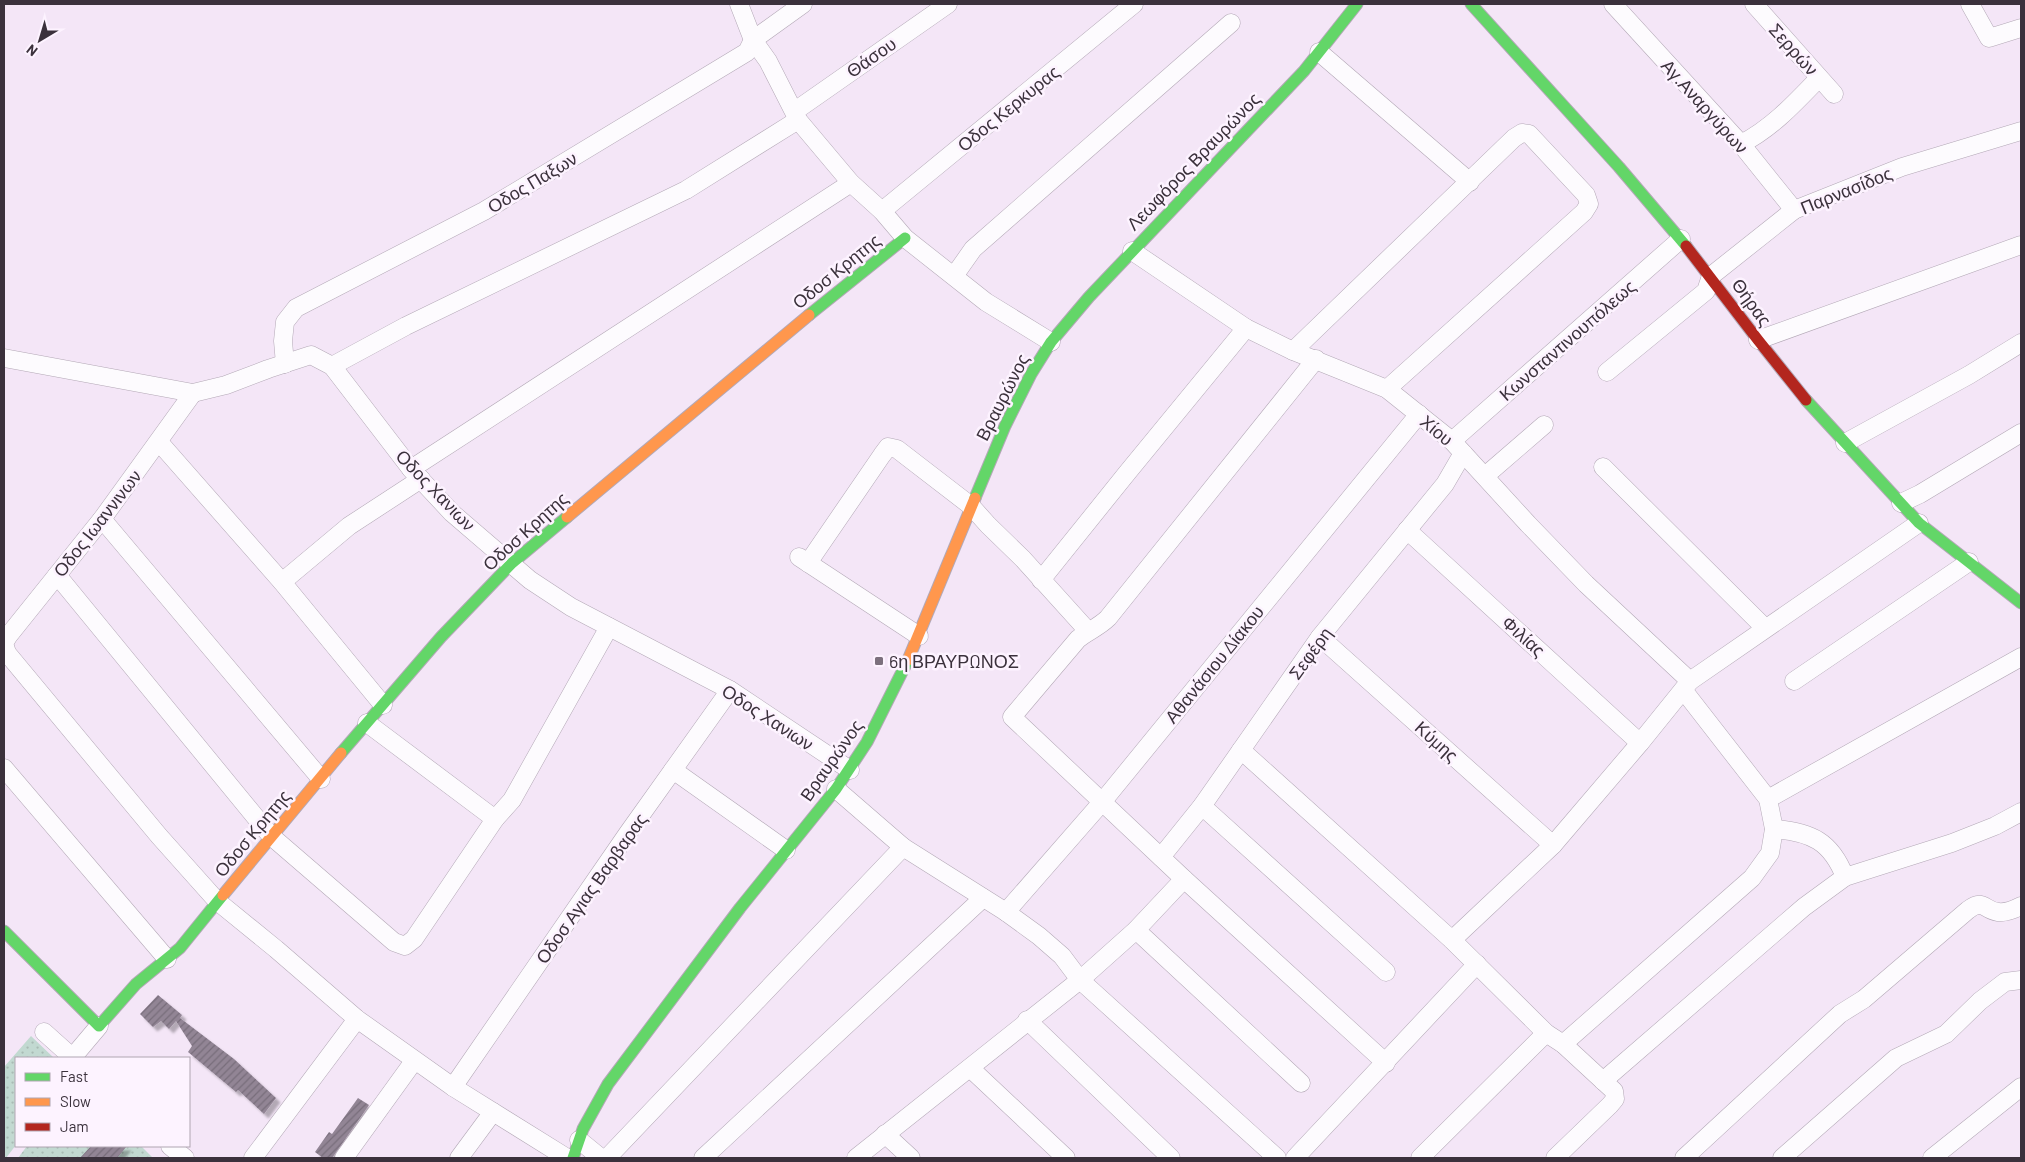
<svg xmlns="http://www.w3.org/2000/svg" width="2025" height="1162" font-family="Barlow,sans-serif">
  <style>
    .grass { fill: url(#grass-dots) }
    .building { fill: url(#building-hatch); filter: url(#shadow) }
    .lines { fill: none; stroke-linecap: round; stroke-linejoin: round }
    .street-casing { stroke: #b3a8b6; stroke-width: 19 }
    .fast-casing { stroke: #b3a8b6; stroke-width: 13 }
    .slow-casing { stroke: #b3a8b6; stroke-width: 13 }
    .jam-casing { stroke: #b3a8b6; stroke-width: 13 }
    .street { stroke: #fdfbfe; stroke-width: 18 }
    .fast { stroke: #63d668; stroke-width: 11 }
    .slow { stroke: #ff974d; stroke-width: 11 }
    .jam { stroke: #b3261e; stroke-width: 11 }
    .poi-dot { fill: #7c707d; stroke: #fdf3ff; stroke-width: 2 }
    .labels { text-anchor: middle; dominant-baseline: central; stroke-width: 5; stroke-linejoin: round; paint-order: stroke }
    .street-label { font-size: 18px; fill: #3b313c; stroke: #fdf3ff }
    .poi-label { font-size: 18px; fill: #3b313c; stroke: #fdf3ff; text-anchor: start }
  </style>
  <defs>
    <pattern id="grass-dots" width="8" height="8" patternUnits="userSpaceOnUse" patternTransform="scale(1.25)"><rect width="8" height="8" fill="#c2d9d1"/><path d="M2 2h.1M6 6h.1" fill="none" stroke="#a8bbb4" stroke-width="1.8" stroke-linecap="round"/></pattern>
    <pattern id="building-hatch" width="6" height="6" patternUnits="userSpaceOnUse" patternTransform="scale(1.25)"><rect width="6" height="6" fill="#928595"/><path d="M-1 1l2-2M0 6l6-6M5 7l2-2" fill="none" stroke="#786d7b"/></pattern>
    <filter id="shadow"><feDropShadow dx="4.5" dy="4.5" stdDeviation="1" flood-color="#0004"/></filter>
  </defs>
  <rect width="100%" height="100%" fill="#f4e6f7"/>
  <g class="grass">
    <path d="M31,1036L54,1058H16V1145L6,1158H4V1067Z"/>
    <path d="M27,1146H141L153,1158H18Z"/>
  </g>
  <g class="building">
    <path d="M158,995L182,1015L180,1018L234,1059L276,1098L264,1114L238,1090L236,1092L188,1052L192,1046L176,1021L169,1029L161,1021L153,1027L140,1014Z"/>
    <path d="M358,1098L369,1105L332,1158H323L315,1152L329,1132L332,1134Z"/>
    <path d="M91,1146H127L117,1158H80Z"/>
  </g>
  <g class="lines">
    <defs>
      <g id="street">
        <path d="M739,4L753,40L768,61L798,120L851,183L882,211L905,238L986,302L1051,342"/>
        <path d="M1613,4L1741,144L1794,210"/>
        <path d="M1754,4L1834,94"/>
        <path d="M1970,4L1989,38L2021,28"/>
        <path d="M1319,52L1470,182"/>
        <path d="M795,111L948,4"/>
        <path d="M1741,144C1772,128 1795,103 1819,78"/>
        <path d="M882,211L1134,4"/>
        <path d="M1132,251L1246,328L1293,351L1387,389L1452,441L1528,524L1586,584L1690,681"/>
        <path d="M954,276L973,249L1231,23"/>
        <path d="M1758,340L2021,245"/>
        <path d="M1293,351L1514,138L1522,133L1529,134L1586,195L1589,204L1584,212L1387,389"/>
        <path d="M4,358L193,393L226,385L268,369L311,355L332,366L411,469L452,513L530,580L571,607L730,690L850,770"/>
        <path d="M1316,359L1108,618C1099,627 1088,631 1078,639L1012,717L1184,879L1386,1063"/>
        <path d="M285,364L283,341L285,322L296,308L484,211L747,52L753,40L803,4"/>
        <path d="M332,366L406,326L686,190L798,120"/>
        <path d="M1607,372L1706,291L1711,276L1794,210L1902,167L2021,131"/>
        <path d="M193,393L102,519L9,635L4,643L7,653L159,836L217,901L276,949L357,1019L453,1087L567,1158"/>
        <path d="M1452,441L1681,239"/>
        <path d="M159,442L282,582L383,705"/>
        <path d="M1845,443L1969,375L2021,343"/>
        <path d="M1603,467L1765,628"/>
        <path d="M411,469L851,183"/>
        <path d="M1485,476L1544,425"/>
        <path d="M1901,503L1920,494L2021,433"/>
        <path d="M102,519L321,779"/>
        <path d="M1407,530L1640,743"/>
        <path d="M799,557L919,636"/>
        <path d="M808,563L882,455L888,447L897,449L971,506L988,525L1023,559L1088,631"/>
        <path d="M57,575L271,836L394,942L405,946L414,939L495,819L512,800L609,627"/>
        <path d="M1041,580L1127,473L1246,328"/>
        <path d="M282,582L349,526L421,479"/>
        <path d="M1320,637L1553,845"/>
        <path d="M1794,681L1969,562"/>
        <path d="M367,723L495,819"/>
        <path d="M1241,750L1452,940L1546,1033L1563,1044L1614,1091L1615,1099L1610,1105L1555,1158"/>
        <path d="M4,768L167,959"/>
        <path d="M673,770L786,850"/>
        <path d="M836,789L903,847L1006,912L1039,936L1062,956L1080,980L1277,1158"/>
        <path d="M1768,799L2021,657"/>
        <path d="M1202,806L1386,972"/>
        <path d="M1774,829C1811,832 1831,841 1845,877"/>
        <path d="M1161,857L1202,806L1320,637L1445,484L1463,453"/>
        <path d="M1006,912L1103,801L1419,414"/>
        <path d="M1136,930L1301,1083"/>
        <path d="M1452,940L1553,845L1640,743L1690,681L1919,523"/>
        <path d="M1027,1020L1171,1158"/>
        <path d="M44,1032L73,1058"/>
        <path d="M1563,1044L1752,878L1770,853L1774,829L1768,799L1684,691"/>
        <path d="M72,1058L99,1026"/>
        <path d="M970,1068L1066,1158"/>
        <path d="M1603,1081L1804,907L1845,877L1952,843L1995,826L2021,812"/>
        <path d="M453,1087L628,833L730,690"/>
        <path d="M885,1134L911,1158"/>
        <path d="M579,1140L601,1158"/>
        <path d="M170,1146L185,1158"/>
        <path d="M253,1158L357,1019"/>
        <path d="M344,1158L414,1061"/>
        <path d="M459,1158L493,1112"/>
        <path d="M607,1158L903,847"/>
        <path d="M703,1158L983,898"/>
        <path d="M856,1158L1080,980L1136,930L1184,879"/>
        <path d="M1295,1158L1477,964"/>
        <path d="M1420,1158L1546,1033"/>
        <path d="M1684,1158L1840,1014L1864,999L1968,910C1984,898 1983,910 1998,912C2005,913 2015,909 2021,906"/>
        <path d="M1782,1158L1896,1058L1946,1034L1980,1001L2005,982L2021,980"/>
        <path d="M1932,1158L2021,1087"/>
      </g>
      <g id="fast">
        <path d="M1471,4L1619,167L1686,246"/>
        <path d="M809,315L905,238"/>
        <path d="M1806,400L1919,523L2021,603"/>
        <path d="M975,498L1005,426L1031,374L1051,342L1089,297L1304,71L1357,4"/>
        <path d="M341,753L441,637L512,563L567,517"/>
        <path d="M4,931L99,1026L136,984L180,948L223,895"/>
        <path d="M573,1158L583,1129L608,1084L740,908L836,789L867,742L908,660"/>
      </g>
      <g id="slow">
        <path d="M567,517L809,315"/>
        <path d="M908,660L975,498"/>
        <path d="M223,895L341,753"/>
      </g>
      <path id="jam" d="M1686,246L1758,340L1806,400"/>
    </defs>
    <use href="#street" class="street-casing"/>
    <use href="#fast" class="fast-casing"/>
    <use href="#slow" class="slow-casing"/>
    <use href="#jam" class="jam-casing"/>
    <use href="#street" class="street"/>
    <use href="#fast" class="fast"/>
    <use href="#slow" class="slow"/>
    <use href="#jam" class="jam"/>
  </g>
  <rect class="poi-dot" x="874" y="656" width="10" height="10" rx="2.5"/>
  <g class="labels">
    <g class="street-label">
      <text transform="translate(1794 49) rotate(48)">Σερρών</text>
      <text transform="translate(871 57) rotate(-35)">Θάσου</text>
      <text transform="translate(1705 106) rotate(48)">Αγ.Αναργύρων</text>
      <text transform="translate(1008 108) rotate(-39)">Οδος Κερκυρας</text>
      <text transform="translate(1193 161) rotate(-46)">Λεωφόρος Βραυρώνος</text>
      <text transform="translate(532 182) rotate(-31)">Οδος Παξων</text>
      <text transform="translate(1846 190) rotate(-22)">Παρνασίδος</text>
      <text transform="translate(836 271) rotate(-39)">Οδοσ Κρητης</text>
      <text transform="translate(1752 302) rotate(54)">Θήρας</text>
      <text transform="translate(1567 340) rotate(-41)">Κωνσταντινουπόλεως</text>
      <text transform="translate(1002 397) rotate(-63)">Βραυρώνος</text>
      <text transform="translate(1437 430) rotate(40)">Χίου</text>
      <text transform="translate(436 490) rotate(46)">Οδος Χανιων</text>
      <text transform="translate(97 523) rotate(-52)">Οδος Ιωαννινων</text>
      <text transform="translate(525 531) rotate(-42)">Οδοσ Κρητης</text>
      <text transform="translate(1524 636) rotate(42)">Φιλίας</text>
      <text transform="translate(1310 653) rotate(-54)">Σεφέρη</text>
      <text transform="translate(1214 664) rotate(-51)">Αθανάσιου Δίακου</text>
      <text transform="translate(768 717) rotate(33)">Οδος Χανιων</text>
      <text transform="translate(1437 741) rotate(42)">Κύμης</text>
      <text transform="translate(831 760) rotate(-55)">Βραυρώνος</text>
      <text transform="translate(252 833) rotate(-50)">Οδοσ Κρητης</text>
      <text transform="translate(591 888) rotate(-55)">Οδοσ Αγιας Βαρβαρας</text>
    </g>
    <g class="poi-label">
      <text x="889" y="661">6η ΒΡΑΥΡΩΝΟΣ</text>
    </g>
  </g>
  <rect width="2025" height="1162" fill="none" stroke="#3b313c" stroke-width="10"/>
  <rect x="15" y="1057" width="175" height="90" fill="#fdf3ff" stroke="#afa5b1"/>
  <rect x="25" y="1073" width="25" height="8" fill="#63d668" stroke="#afa5b1"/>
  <text x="60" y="1082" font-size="15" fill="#3b313c">Fast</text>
  <rect x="25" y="1098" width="25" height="8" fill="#ff974d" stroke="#afa5b1"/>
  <text x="60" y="1107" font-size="15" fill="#3b313c">Slow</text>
  <rect x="25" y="1123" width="25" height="8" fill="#b3261e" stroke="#afa5b1"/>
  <text x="60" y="1132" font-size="15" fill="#3b313c">Jam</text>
  <g transform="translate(40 40) rotate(218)" stroke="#fdf3ff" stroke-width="4" paint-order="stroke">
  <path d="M0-4L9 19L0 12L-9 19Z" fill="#3b313c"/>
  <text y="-8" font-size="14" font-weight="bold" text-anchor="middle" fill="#3b313c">N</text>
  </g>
</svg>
